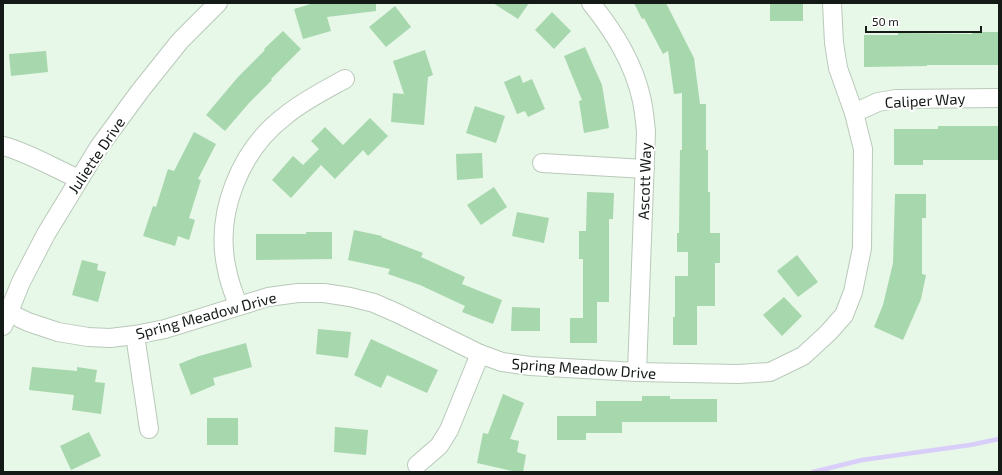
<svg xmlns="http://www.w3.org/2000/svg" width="1002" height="475" font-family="'Exo 2',sans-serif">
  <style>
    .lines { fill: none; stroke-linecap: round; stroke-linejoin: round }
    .stream { stroke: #d9cdfa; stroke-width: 4.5 }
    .building { fill: #a7d7ac }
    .minor-casing { stroke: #b9c9ba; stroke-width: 20 }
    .minor { stroke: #fff; stroke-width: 18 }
    .labels { text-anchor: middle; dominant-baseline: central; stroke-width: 4; stroke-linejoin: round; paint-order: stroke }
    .street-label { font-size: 15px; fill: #141a15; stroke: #fff }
  </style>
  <rect width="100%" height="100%" fill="#e7f7e8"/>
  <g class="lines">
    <path class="stream" d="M813,472L862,460L970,445L999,439"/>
  </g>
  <g class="building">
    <path d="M314,3H376V11L327,17L331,31L303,39L294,9Z"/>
    <path d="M493,3H529L518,19Z"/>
    <path d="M634,3H666L694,58L700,104H706V150H708V192H710V233H720V263H715V306H697V345H673V317H675V276H688V252H677V233H679L680,150H682V93L674,94L668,51L663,54L644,18L642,19Z"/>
    <rect x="770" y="3" width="33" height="18"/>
    <path d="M395,6L411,27L386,47L369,27Z"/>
    <path d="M552,12L571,31L554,49L535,30Z"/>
    <path d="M283,31L301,49L271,79L272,80L249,103L225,131L206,115L238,77L265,50L264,49Z"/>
    <path d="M972,32H999V65H927V66L864,67V35H898V33L972,34Z"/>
    <path d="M585,47L602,85L609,128L584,133L579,101L582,100L564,56Z"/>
    <path d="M425,50L433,75L428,77L424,125L391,122L393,93L404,94L393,61Z"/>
    <path d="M46,51L48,72L11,76L9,54Z"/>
    <path d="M520,75L523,83L532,79L545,109L528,117L525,111L517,114L504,82Z"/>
    <path d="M475,106L505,116L496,143L466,133Z"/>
    <path d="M370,118L388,136L368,156L363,150L335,179L321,165L291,198L272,180L293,156L303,165L319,149L311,141L325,127L343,145Z"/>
    <path d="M938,126H999V160H923V165H894V129H938Z"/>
    <path d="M194,132L216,144L198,179L201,180L189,218L195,220L189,240L178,236L175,246L143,236L153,206L156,207L168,169L174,171Z"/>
    <path d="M482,153L483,178L457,180L456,154Z"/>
    <path d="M494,187L507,207L481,225L467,205Z"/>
    <path d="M587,192L614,193L613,219H609V302H597V343H570V318H583V259H579V231H586Z"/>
    <path d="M895,194H926V218H922V274L926,275L921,299L903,340L874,327L883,305L893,263Z"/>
    <path d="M517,212L549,218L544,243L512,236Z"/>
    <path d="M354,230L382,236L381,237L423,253L421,257L465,277L462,284L502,300L493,324L462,312L465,306L420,285L388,274L390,269L348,260Z"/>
    <path d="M306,232H332V259L256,260V234H306Z"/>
    <path d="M797,255L818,282L798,297L777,271Z"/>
    <path d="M82,260L98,264L97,270L106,272L98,302L72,295Z"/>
    <path d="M784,297L802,316L782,336L763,315Z"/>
    <path d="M512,307L540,308V331H511Z"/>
    <path d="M318,329L351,332L348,358L316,354Z"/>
    <path d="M371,339L438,370L427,393L387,375L381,388L354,375Z"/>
    <path d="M246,343L252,367L213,378L215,385L191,395L179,364L199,356Z"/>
    <path d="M32,367L77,371V367L97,370L95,382L105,383L101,414L72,410L74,395L29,390Z"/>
    <path d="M503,394L524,403L510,439L519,441L517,452L526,455L523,472H517L477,463L483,433L488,434Z"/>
    <path d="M642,396H670V399H717V422H622V433H586V440H557V416H596V401H642Z"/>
    <rect x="207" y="418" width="31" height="27"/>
    <path d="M335,427L368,430L366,455L334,452Z"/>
    <path d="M89,432L101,456L71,470L60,446Z"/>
  </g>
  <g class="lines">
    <defs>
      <g id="minor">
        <path d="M591,3C614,32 634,63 642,101C644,111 645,121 646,132L637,372"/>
        <path d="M854,113L878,102L896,99L999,98"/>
        <path d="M3,146C30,153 53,168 79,179"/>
        <path d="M542,163L645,169"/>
        <path d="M238,305C234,294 229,282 227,270C214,214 240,150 285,116C303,101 325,90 345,79"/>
        <path d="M3,310L28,322L58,332L88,337L110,338L135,335L165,329L268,297L298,293H324L350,297L374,303L399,314L480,354L502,362L530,366L637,372L738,374L770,372L803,356L828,333L844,315L853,292L862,248L863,149L854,113L838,68L834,43L832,3"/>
        <path d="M3,326L21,282L46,234L99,147L140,91L180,41L218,3"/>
        <path d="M135,335L149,429"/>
        <path d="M417,465L439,446L449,430L480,354"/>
      </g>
    </defs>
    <use href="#minor" class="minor-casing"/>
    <use href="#minor" class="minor"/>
  </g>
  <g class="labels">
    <g class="street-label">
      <text transform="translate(925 100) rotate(-3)">Caliper Way</text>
      <text transform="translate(96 155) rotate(-56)">Juliette Drive</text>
      <text transform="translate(644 181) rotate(-88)">Ascott Way</text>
      <text transform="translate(206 315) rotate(-15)">Spring Meadow Drive</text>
      <text transform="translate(584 368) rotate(4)">Spring Meadow Drive</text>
    </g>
  </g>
  <rect width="1002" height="475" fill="none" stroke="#141a15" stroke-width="8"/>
  <path d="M866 26v6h115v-6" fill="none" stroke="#141a15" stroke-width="2"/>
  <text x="872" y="26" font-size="12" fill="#141a15" stroke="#ffffff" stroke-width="3" paint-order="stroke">50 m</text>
</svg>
